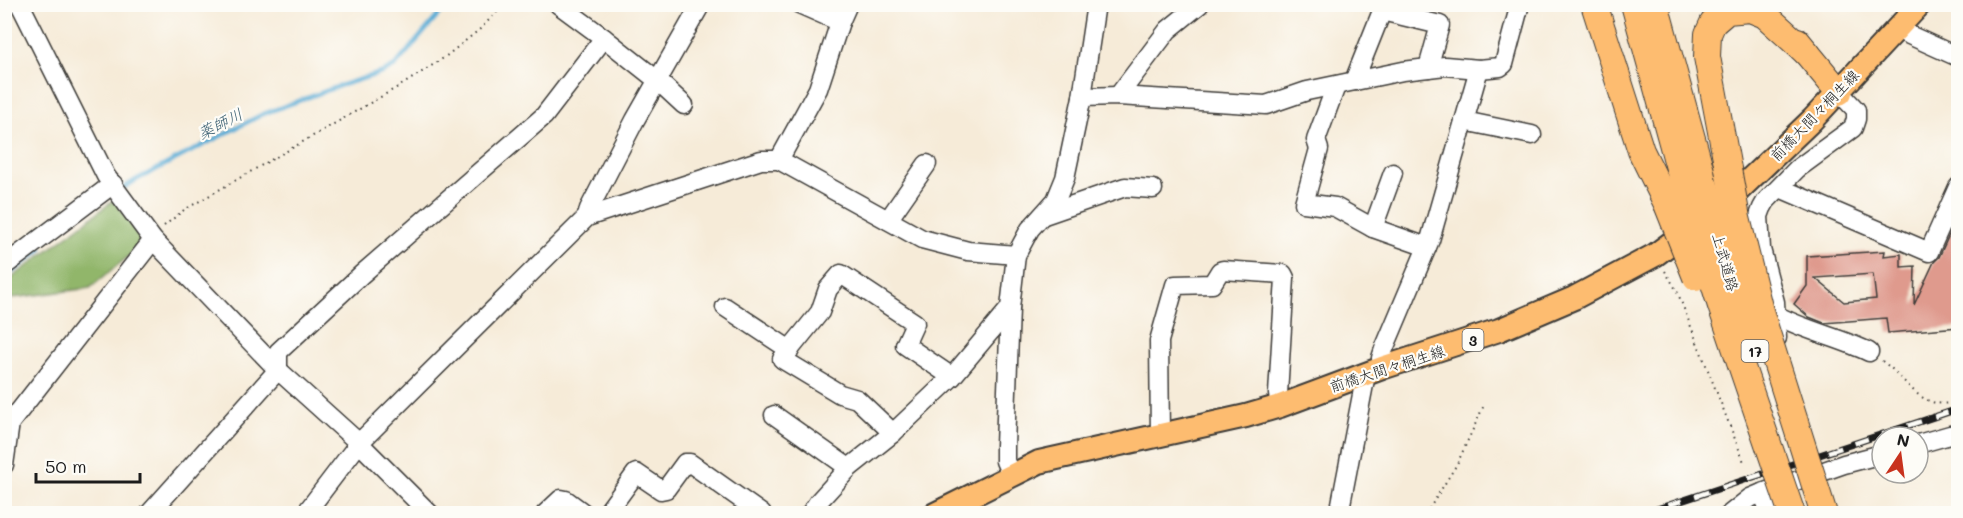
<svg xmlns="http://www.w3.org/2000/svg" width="1963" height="518" font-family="Mali,'Klee One',sans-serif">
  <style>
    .forest { fill: #91b66b; stroke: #566944; stroke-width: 1.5 }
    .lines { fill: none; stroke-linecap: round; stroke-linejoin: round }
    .stream { stroke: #5badd6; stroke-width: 4.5 }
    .building { fill: #df9a8d; fill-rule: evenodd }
    .minor-casing { stroke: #3d3b38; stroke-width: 21 }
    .major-casing { stroke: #3d3b38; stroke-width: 26 }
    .highway-casing { stroke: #3d3b38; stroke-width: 28 }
    .path { stroke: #3d3b38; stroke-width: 2; stroke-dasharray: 1.5 4.5; stroke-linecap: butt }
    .minor { stroke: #fff; stroke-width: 18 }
    .major { stroke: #fdbc70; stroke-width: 22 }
    .highway { stroke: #fdbc70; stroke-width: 26 }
    .rail-casing { stroke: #1c1c1c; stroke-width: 7 }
    .rail { stroke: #fdfcf7; stroke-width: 4.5; stroke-dasharray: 14; stroke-linecap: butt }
    .highway-bridge-casing { stroke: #3d3b38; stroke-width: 28; stroke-linecap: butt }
    .highway-bridge { stroke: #fdbc70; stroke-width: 26 }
    .labels { text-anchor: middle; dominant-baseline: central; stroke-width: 4.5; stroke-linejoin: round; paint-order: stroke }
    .shield { fill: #fdfcf7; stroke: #605f5e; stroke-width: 1.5 }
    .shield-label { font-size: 14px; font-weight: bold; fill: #1c1c1c }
    .street-label { font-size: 15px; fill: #1c1c1c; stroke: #fdfcf7 }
    .water-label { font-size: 16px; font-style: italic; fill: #385d70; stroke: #fdfcf7 }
  </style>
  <rect width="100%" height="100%" fill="#fdfcf7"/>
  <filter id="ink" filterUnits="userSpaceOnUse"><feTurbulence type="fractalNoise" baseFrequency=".0167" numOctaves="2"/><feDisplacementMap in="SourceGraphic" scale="12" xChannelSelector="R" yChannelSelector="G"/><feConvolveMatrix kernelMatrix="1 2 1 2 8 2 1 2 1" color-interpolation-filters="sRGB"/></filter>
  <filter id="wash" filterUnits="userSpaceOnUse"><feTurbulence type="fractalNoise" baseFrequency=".008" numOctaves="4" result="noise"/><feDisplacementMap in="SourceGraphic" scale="24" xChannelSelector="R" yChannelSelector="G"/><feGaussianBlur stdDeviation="1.35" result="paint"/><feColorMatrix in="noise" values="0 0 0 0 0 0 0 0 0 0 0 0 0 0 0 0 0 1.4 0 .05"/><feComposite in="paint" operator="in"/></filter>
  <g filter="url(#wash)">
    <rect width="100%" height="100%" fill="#f6ebd8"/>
    <path class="forest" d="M114,200L146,242L90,288L13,298L5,304V283Z"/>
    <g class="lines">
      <g class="stream">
        <path d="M120,190L136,180L263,114L342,85L384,72L395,66L448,4"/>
        <path d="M4,278L41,249"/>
      </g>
    </g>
    <g id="blocks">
      <path class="building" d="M1959,213V327L1888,333L1886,318L1824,323L1809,317L1794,304L1807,286V256L1885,251L1884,256L1901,254V267L1915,266L1914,305L1934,262L1939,257ZM1873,274L1876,299L1844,302L1815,278Z"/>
    </g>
  </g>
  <g filter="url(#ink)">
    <use href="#blocks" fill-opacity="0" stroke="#3d3b38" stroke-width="1.5"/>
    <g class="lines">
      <defs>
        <g id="minor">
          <path d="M20,4L106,176L153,240L278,370L359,443L430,514"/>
          <path d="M799,4L840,22"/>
          <path d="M1896,29L1958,57"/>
          <path d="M604,38L657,80L684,105"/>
          <path d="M1354,81L1382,11L1440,25L1428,68"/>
          <path d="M1336,86L1316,140L1319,149L1304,203L1335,207L1373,228L1427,247"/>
          <path d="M1118,96L1168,30L1200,4"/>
          <path d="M1082,97L1118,96L1266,105L1307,91L1403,71L1445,66L1479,69L1500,67L1504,64L1520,4"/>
          <path d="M1464,121L1532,135"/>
          <path d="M779,160L818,89L840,22L848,4"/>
          <path d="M1780,188L1929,252L1958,187"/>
          <path d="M1044,215L1125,187L1153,189"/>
          <path d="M587,217L589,209L635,120L701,4"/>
          <path d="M888,220L927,164"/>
          <path d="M1373,228L1393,173"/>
          <path d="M4,266L113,184"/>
          <path d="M725,307L790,350"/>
          <path d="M1774,314C1805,331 1838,337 1869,352"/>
          <path d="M1777,338L1775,302L1761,249L1759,216L1762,208L1766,201L1797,169L1853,128L1856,119V110L1839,92"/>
          <path d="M1382,368L1381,358L1384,349L1430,240L1479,69"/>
          <path d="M774,415L849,468"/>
          <path d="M893,433L857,399L840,394L782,359L820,312L828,289L841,274L915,323L905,345L952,377"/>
          <path d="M1160,436L1159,341L1175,285L1212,284L1220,271L1223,270L1283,274L1285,278L1278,394L1280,406"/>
          <path d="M1918,444L1950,435L1958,434"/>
          <path d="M4,465L10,423L153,240"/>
          <path d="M1011,475L1005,461V446L1010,308L1016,255L1030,229L1056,200L1065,178L1082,97L1096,4"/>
          <path d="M1762,493L1771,514"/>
          <path d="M149,514L278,370V352L362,274L544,116L604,38L558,4"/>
          <path d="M305,514L359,443L587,217L761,160H779L922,239L968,251L1016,255"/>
          <path d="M545,514L561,499L566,500L585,514"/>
          <path d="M606,514L636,473L661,490L666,489L685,463H690L762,514"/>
          <path d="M810,514L818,502L849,468L893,433L952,377L1010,308"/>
          <path d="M1339,514L1366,374"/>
          <path d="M1730,514L1750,498L1762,493L1844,464L1882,454"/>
        </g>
        <g id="major">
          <path d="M1721,207L1812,120L1920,4"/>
          <path d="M935,514L1039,462L1246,416L1280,406L1382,368L1499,330L1574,298L1655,255L1694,226"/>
        </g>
        <g id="highway">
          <path d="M1594,4L1641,151L1667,204"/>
          <path d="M1634,4L1685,190"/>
          <path d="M1655,4L1705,186"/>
          <path d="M1797,41L1839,92"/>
          <path d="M1728,169L1707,57L1708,34L1713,23L1727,11L1750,9L1765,15L1807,53"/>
        </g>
      </defs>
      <use href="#minor" class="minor-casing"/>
      <use href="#major" class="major-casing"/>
      <use href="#highway" class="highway-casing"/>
      <g class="path">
        <path d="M164,226L184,210L405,83L445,57L479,30L505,4"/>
        <path d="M1665,271L1677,291L1744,462"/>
        <path d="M1882,361C1909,380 1920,413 1958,401"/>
        <path d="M1426,514L1457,464L1485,403"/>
      </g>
      <use href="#minor" class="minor"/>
      <use href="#major" class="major"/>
      <use href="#highway" class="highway"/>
      <defs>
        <path id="rail" d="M1642,514L1958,409"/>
      </defs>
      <use href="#rail" class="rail-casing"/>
      <use href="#rail" class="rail"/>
      <defs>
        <g id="highway-bridge">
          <path d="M1728,169L1737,218L1760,311L1824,514"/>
          <path d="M1705,186L1736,296L1753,347"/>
          <path d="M1685,190L1721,306L1792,514"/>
          <path d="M1667,204L1696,277"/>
        </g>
      </defs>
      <use href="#highway-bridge" class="highway-bridge-casing"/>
      <use href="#highway-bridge" class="highway-bridge"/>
    </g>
  </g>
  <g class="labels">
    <g class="shield">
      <rect x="1462.5" y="329" width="21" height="22" rx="4.5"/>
      <rect x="1741.5" y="340" width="27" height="22" rx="4.5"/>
    </g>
    <g class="shield-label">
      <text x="1473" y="340">3</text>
      <text x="1755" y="351">17</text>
    </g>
    <g class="street-label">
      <text transform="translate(1814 115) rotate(-46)">前橋大間々桐生線</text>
      <text transform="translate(1726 262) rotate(74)">上武道路</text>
      <text transform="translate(1387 368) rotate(-18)">前橋大間々桐生線</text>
    </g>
    <g class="water-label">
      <text transform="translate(220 123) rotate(-27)">薬師川</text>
    </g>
  </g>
  <rect width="1963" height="518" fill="none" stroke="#fdfcf7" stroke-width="24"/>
  <g transform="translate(1900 455) rotate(13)"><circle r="28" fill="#fdfcf7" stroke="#a3a29f" stroke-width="1.5"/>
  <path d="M0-4.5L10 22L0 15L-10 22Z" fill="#c8321e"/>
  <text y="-9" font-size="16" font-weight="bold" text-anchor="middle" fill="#1c1c1c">N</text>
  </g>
  <path d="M36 473v9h104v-9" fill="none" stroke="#1c1c1c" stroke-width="3"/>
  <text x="45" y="473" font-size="18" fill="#1c1c1c" stroke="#fdfcf7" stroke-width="4.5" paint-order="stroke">50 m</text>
</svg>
